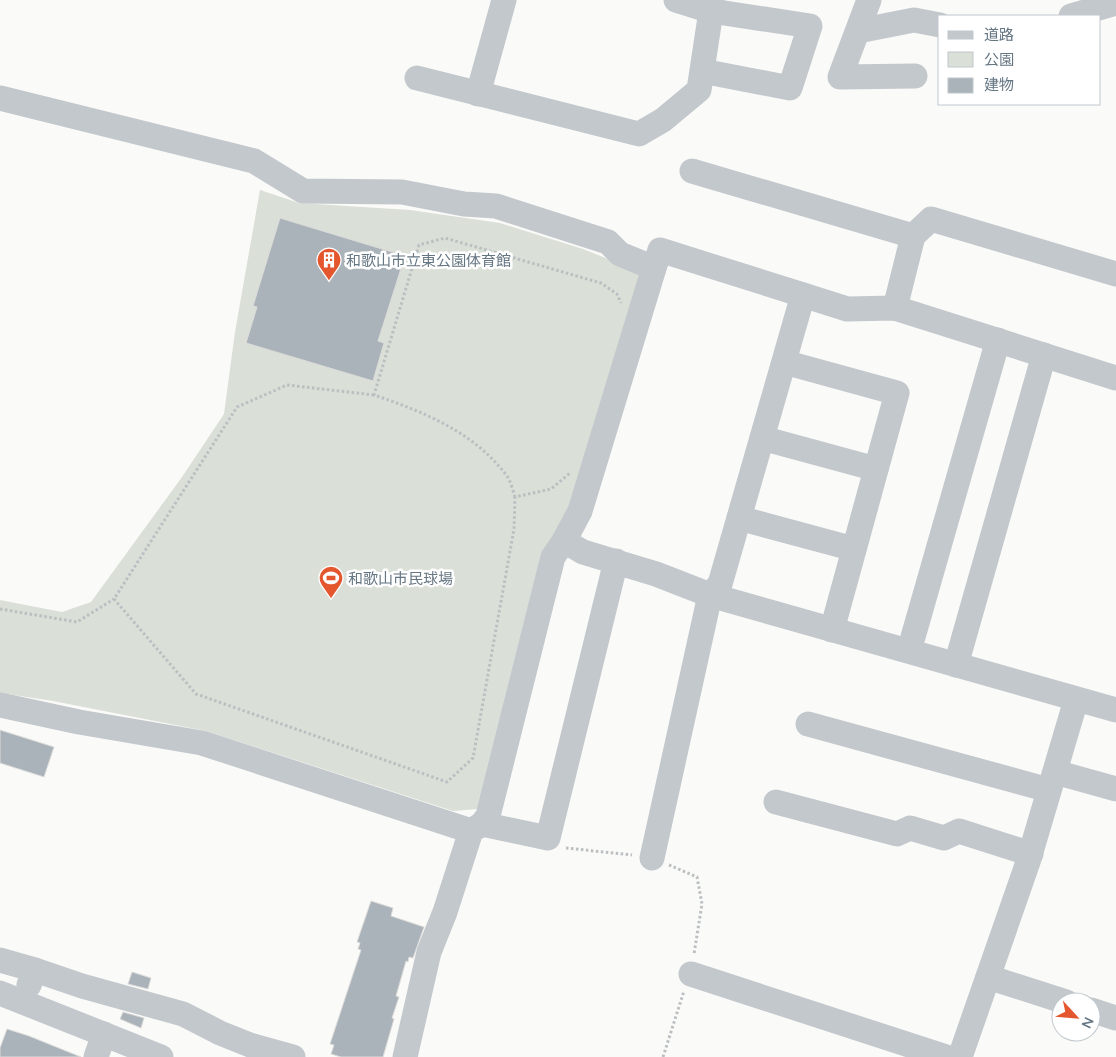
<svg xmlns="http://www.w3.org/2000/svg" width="1116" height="1057" font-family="Quicksand,'Noto Sans JP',sans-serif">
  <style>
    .green { fill: #dadfd7 }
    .building { fill: #aab3b9; stroke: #dcdcda }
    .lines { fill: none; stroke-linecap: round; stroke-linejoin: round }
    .path { stroke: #bbbfc2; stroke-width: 3; stroke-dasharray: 2.5 2.5; stroke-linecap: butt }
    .minor { stroke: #c3c8cc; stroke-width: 25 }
    .labels { text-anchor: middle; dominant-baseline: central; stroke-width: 5; stroke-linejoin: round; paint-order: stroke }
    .poi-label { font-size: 15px; fill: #657683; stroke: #fff; text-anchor: start }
  </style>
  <rect width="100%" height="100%" fill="#fafaf8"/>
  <path class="green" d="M260,190L299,203L410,210L500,223L583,249L643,273L478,809L453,811L206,731L53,701L0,693V600L62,612L91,602L182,477L224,414L235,332Z"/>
  <g class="building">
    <path d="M280,218L405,256L378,341L384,343L373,381L246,343L257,307L253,306Z"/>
    <path d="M0,730L54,747L44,777L0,763Z"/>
    <path d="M371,901L393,908L391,916L424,927L413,958L409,957L408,962L406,961L396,996L399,997L392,1018L394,1019L383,1057H341L331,1054L334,1045L330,1044L361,950L358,949L360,943L357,942Z"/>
    <path d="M132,972L151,978L148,989L128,984Z"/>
    <path d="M123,1012L144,1018L141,1028L120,1019Z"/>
    <path d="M7,1029L29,1036L81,1057H0V1048Z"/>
  </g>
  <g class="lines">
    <g class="path">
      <path d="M374,395L287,385L237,407L114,599L196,694L447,782L473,758L514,529L515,497L551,489L570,473"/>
      <path d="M515,497C513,491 511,482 507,476C474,432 424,412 374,395L419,245L445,238L601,283L617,294L621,303"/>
      <path d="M0,609L77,622L114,599"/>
      <path d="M566,848L632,855"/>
      <path d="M669,865L697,877L702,904L694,954"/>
      <path d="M663,1057L684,991"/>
    </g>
    <g class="minor">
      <path d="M676,0L711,11L712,0"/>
      <path d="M869,0L840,77L915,76"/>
      <path d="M1071,16L1116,3"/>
      <path d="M858,31L914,20L940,25"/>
      <path d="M417,78L639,134L663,120L699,90L711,11L810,26L790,88L702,71"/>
      <path d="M478,94L504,0"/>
      <path d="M0,98L254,161L303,191L402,192L464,204L496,206L608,242L620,254L654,268L660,250L803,295"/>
      <path d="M692,171L913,236L895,308"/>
      <path d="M913,236L931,219L1116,274"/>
      <path d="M784,362L897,393L832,630"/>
      <path d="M762,438L876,469"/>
      <path d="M739,518L854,549"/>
      <path d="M564,541L583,552L656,574L710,595L1116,710"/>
      <path d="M913,637L998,340"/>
      <path d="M956,665L1044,355"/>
      <path d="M0,705L79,722L202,743L471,831"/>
      <path d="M808,724L1049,790"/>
      <path d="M1055,772L1116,789"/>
      <path d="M776,802L897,834L910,828L944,838L959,831L1031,854"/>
      <path d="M482,824L548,838L616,561"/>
      <path d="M652,858L710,595L720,584L803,295L847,309L895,308L1116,378"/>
      <path d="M0,960L35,970L29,985"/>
      <path d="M35,970L82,986L183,1014L220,1033L250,1045L293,1057"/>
      <path d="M691,974L946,1057"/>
      <path d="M988,977L1066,1002"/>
      <path d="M0,993L161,1057"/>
      <path d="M1091,1010L1116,1018"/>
      <path d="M96,1057L104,1034"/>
      <path d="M405,1057L429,952L445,912L471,831L482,824L488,816L553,557L564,541L580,511L654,268"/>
      <path d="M960,1057L1028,862L1076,700"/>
    </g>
  </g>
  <defs>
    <symbol id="building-pin" viewBox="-11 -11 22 30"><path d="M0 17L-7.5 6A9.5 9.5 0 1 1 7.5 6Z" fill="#e4572e" stroke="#fff"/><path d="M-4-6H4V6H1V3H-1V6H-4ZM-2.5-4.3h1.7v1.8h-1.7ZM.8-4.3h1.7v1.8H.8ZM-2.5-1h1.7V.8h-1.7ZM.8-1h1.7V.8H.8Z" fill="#fff"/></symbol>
    <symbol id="stadium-pin" viewBox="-11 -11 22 30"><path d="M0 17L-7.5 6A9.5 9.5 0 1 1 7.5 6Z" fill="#e4572e" stroke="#fff"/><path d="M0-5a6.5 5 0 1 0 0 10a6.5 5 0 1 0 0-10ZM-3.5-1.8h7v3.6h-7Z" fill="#fff"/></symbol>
  </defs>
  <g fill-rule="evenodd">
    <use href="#building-pin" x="315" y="246" width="28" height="38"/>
    <use href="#stadium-pin" x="317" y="564" width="28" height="38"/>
  </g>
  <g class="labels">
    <g class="poi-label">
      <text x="346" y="260">和歌山市立東公園体育館</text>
      <text x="348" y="578">和歌山市民球場</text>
    </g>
  </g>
  <rect x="938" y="15" width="162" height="90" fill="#ffffff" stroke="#c1c8cd"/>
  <rect x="948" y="31" width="25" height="8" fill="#c3c8cc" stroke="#c1c8cd"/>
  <text x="984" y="40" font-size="15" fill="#657683">道路</text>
  <rect x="948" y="52" width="25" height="15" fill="#dadfd7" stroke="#c1c8cd"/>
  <text x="984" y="65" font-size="15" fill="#657683">公園</text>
  <rect x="948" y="78" width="25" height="15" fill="#aab3b9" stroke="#c1c8cd"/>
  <text x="984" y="90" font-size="15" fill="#657683">建物</text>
  <g transform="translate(1076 1017) rotate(116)"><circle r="24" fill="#ffffff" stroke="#c1c8cd"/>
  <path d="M0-4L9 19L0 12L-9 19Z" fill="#e4572e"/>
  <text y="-8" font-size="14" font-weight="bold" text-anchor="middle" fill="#657683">N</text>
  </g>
</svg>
